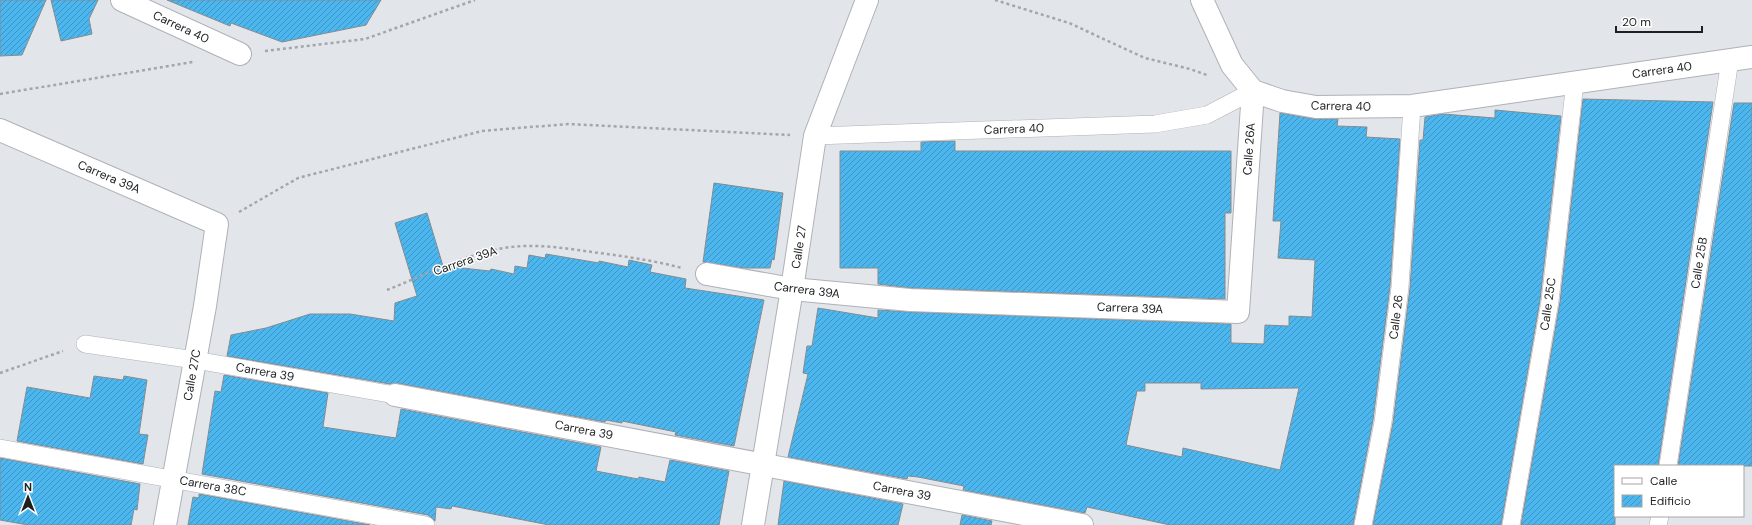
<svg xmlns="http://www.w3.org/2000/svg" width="1752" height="525" font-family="'DM Sans',sans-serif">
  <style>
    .building { fill: url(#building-hatch); stroke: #858b8e; fill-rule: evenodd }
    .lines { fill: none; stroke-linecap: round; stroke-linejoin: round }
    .lane-casing { stroke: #aeb1b7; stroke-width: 18 }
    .street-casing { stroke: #aeb1b7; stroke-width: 24 }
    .secondary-casing { stroke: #aeb1b7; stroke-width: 24 }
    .path { stroke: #a3a6aa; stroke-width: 2.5; stroke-dasharray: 3 3; stroke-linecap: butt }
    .lane { stroke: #fff; stroke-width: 17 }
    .street { stroke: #fff; stroke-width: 22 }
    .secondary { stroke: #fff; stroke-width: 22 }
    .labels { text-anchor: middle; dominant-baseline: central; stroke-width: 3; stroke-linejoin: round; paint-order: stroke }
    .street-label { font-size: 12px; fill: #1d1f21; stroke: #fff }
  </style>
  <defs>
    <pattern id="building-hatch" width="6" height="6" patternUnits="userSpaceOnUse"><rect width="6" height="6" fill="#4cb6ef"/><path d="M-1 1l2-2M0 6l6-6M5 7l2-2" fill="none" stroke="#3f93c1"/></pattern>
  </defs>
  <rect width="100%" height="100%" fill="#e2e6eb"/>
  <g class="building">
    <path d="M0,0H46L22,55L0,56Z"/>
    <path d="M51,0H98L89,19L92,34L61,41Z"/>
    <path d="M167,0H381L366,25L282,42L231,23L230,26Z"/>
    <path d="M1583,99L1713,102L1658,466H1615V525H1521L1560,302Z"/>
    <path d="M1734,103H1752V466H1678Z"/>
    <path d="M1495,110L1561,116L1540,300L1501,525H1373L1393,423L1410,288L1420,140H1423L1425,117L1443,114L1495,118Z"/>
    <path d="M1280,113L1314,119H1338L1337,126L1367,127L1366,137L1400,139L1390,286L1373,420L1353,525H1170L1087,507L1085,513L963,490L964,486L918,477L908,476L907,479L788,457L808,374L803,373L807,346H812L818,308L878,318V310L910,312L1231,324V343L1264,344L1265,325L1289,326V316L1312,317L1315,260L1278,258L1281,221H1273ZM1145,383H1201V389L1299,388L1280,470L1183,448L1182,457L1126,445L1137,391H1145Z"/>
    <path d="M955,141V151H1231V213H1225V299L911,288L878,284V268H840V151H921V142Z"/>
    <path d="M714,183L783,193L774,260L772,259L770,268H744L703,262Z"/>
    <path d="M427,213L443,266L490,271L491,269L514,274L515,266L527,268L529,255L545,258L546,254L599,263V261L628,267L629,260L652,265L650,272L686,279L685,288L764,300L734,446L675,435L676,432L622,421V423L606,420L605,422L397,383L390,384L227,356L231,335L266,328L310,314H350L394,321L395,303L417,296L395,223Z"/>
    <path d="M224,375L328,393L323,427L396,438L401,409L601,447L596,471L638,479L639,477L665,482L670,460L729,471L719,525H549L452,506L451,509L436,507L435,521L428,515L202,474L215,391L221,392Z"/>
    <path d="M94,376L123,380L124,376L147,380L139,434L148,435L143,464L17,441L27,387L90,398Z"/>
    <path d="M0,458L140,484L137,510L134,509L131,525H28L0,520Z"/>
    <path d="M784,481L903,504L898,525H778Z"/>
    <path d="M199,494L370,525H188L193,497L199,498Z"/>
    <path d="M962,515L992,521L991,525H960Z"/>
  </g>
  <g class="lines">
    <defs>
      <g id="lane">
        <path d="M815,136L1155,124L1207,115L1253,91"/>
        <path d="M85,344L195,360L395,395"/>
        <path d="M0,448L426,525"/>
        <path d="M1668,466L1730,60"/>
        <path d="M1363,525L1383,422L1400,287L1412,106"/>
        <path d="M1511,525L1550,301L1575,82"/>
        <path d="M1658,525L1660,516"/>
      </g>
      <g id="street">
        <path d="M122,0L240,54"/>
        <path d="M707,274L792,289L910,300L1238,312L1253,91"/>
        <path d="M395,395L1082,525"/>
      </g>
      <g id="secondary">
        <path d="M1202,0L1232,65L1253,91L1282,101L1316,107L1412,106L1752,57"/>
        <path d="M0,130L217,224L205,306L165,525"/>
        <path d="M753,525L792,289L815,136L867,0"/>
      </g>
    </defs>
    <use href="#lane" class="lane-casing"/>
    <use href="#street" class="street-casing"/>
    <use href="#secondary" class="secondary-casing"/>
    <g class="path">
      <path d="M995,0L1069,23L1145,58L1190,69L1207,75"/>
      <path d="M265,51L365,39L475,0"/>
      <path d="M0,94L193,62"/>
      <path d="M239,212L298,178L482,131L568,124L790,135"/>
      <path d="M387,290C425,275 464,255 504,248C533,243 564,248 592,252C622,256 652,260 682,268"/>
      <path d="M0,373L63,351"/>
    </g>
    <use href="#lane" class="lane"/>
    <use href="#street" class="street"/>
    <use href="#secondary" class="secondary"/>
  </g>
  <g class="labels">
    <g class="street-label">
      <text transform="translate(181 27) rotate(25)">Carrera 40</text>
      <text transform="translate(1662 70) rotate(-8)">Carrera 40</text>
      <text transform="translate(1341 106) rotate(1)">Carrera 40</text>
      <text transform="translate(1014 129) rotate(-2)">Carrera 40</text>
      <text transform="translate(1249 149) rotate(-86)">Calle 26A</text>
      <text transform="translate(109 177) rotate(23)">Carrera 39A</text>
      <text transform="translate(799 247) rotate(-81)">Calle 27</text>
      <text transform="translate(465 261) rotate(-19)">Carrera 39A</text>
      <text transform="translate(1699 263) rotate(-81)">Calle 25B</text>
      <text transform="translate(807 290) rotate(7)">Carrera 39A</text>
      <text transform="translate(1548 304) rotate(-82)">Calle 25C</text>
      <text transform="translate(1130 308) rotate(2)">Carrera 39A</text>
      <text transform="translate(1396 317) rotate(-83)">Calle 26</text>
      <text transform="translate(265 372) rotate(10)">Carrera 39</text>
      <text transform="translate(192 375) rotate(-80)">Calle 27C</text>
      <text transform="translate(584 430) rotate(11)">Carrera 39</text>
      <text transform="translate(213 486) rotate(10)">Carrera 38C</text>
      <text transform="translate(902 491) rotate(11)">Carrera 39</text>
    </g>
  </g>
  <rect x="1614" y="465" width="130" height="52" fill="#ffffff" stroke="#a5a5a6"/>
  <rect x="1622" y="478" width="20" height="6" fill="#ffffff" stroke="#a5a5a6"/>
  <text x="1650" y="485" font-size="12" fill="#1d1f21">Calle</text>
  <rect x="1622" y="495" width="20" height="12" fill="url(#building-hatch)" stroke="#a5a5a6"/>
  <text x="1650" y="505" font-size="12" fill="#1d1f21">Edificio</text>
  <g transform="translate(28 497)" stroke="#ffffff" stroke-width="3" paint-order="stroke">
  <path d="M0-3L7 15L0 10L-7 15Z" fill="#1d1f21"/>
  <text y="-6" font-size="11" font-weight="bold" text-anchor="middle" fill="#1d1f21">N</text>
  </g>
  <path d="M1616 26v6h86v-6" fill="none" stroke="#1d1f21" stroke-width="2"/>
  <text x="1622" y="26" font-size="12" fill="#1d1f21" stroke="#ffffff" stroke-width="3" paint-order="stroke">20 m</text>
</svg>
